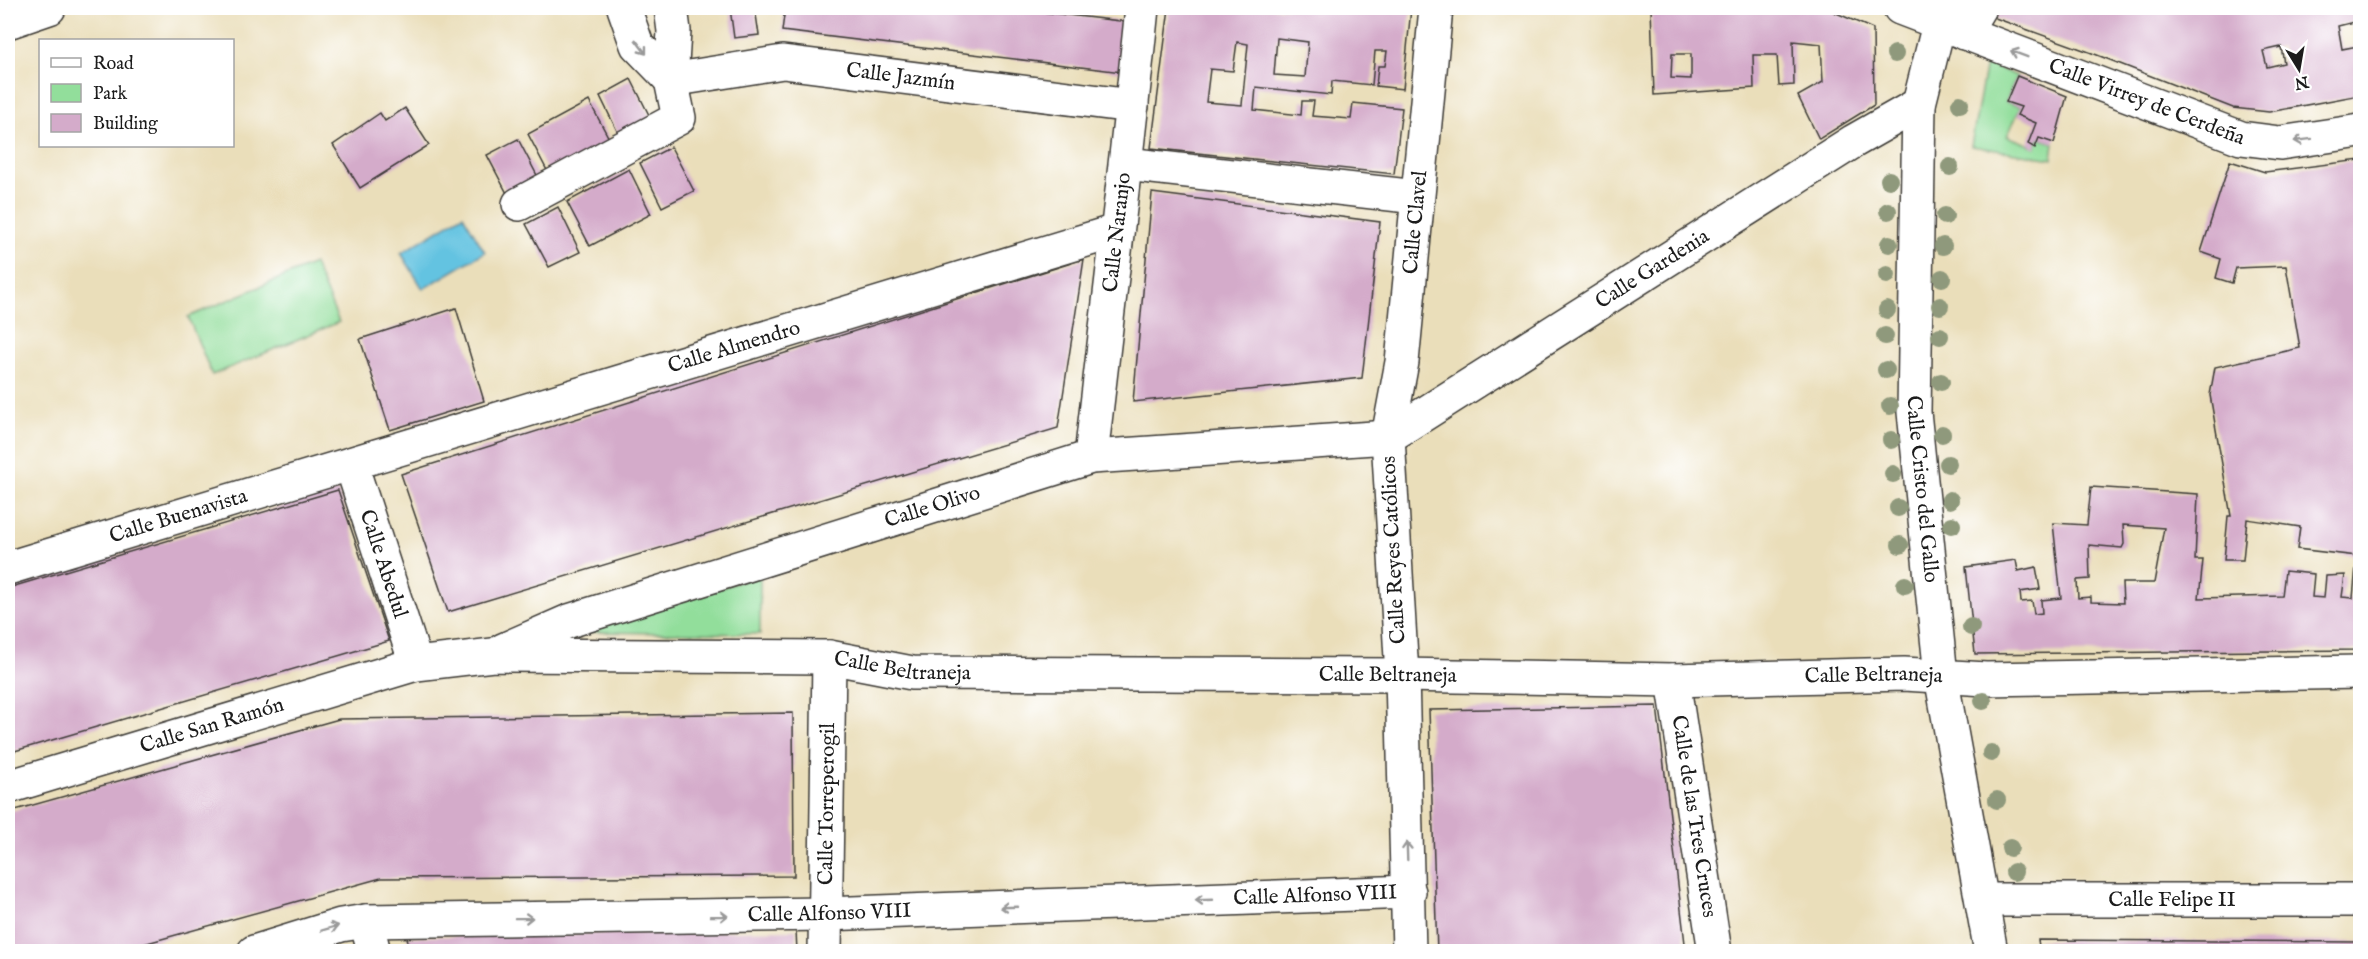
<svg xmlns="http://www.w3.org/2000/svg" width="2368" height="959" font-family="'IM FELL English',serif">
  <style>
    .green { fill: #92de9b; stroke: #577d5c; stroke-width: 1.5 }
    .water { fill: #63c3e1; stroke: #40707e; stroke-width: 1.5 }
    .building { fill: #d4abca; fill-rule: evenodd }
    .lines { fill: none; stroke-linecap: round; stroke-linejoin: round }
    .minor-casing { stroke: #3b3934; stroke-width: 36 }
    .minor { stroke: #fff; stroke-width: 33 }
    .tree { fill: #8f997b }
    .oneway { stroke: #999 }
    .labels { text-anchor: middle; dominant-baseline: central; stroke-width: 4.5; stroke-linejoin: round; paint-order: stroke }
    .street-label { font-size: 21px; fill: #1c1c1c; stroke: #fff }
  </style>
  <rect width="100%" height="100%" fill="#fff"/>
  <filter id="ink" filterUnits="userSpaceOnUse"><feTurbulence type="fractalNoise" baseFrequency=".0167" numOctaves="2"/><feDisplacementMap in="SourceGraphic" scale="12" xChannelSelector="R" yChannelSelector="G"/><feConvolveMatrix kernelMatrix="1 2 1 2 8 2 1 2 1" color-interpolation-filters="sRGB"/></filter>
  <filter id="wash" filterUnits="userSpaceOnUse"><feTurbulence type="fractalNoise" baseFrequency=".008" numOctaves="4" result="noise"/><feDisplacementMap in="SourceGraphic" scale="24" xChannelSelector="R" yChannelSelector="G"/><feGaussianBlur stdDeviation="1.35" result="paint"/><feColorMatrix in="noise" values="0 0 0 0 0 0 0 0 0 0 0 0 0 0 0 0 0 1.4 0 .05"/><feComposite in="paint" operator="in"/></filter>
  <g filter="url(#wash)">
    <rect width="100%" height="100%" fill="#eadeba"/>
    <g class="green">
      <path d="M1986,63L2017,76L2006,102L2021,107L2007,136L2035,147L2039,138L2054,143L2052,159L1971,146Z"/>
      <path d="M314,264L339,322L212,375L188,317Z"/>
      <path d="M760,575V634L582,632Z"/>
    </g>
    <path class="water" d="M463,215L485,252L423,289L401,253Z"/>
    <g id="blocks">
      <g class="building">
        <path d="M730,8H755L759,35L734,38Z"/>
        <path d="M785,8H1007L1129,22L1122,72L782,31Z"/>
        <path d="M1169,8H1411L1403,89L1376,86L1378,66H1385L1387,51H1375L1372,85L1332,81L1331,95L1256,87L1254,110L1301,115L1302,101H1314L1312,116L1351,119L1353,103L1402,108L1394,174L1151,148ZM1277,38L1308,42L1305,77L1274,75ZM1237,42L1248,44L1242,105L1206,102L1210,69L1233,71Z"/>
        <path d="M1651,8H1825L1873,29L1874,105L1819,139L1798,96L1823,82L1821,44L1793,41L1794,85L1779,86L1777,55H1753L1754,88L1654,95ZM1672,54H1691V79L1671,78Z"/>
        <path d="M1997,8H2360V95L2269,112L2233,108L2092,53L1995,18ZM2354,22L2358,46L2342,49L2338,26ZM2281,47L2284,63L2267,67L2263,51Z"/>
        <path d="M2017,76L2067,96L2054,143L2039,138L2035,148L2028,144L2036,123L2017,115L2021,107L2006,102Z"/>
        <path d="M631,79L654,125L622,141L600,96Z"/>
        <path d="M589,101L613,146L552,180L528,134Z"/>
        <path d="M405,108L429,145L360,188L333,145L380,113L385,121Z"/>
        <path d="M518,139L542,185L511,201L487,155Z"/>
        <path d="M671,147L694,191L662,207L640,163Z"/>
        <path d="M2360,160V650L1975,654L1966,567L2016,560L2018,571L2036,567L2040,589L2020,592L2021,602L2032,601L2034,614L2042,613L2041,600L2061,598L2053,523L2087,525L2091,487L2198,494L2195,560H2203L2199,598L2282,596L2285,571L2314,574L2312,597L2324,598L2326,576L2345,575L2342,597L2353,598L2357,556L2297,549L2300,527L2247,519L2243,560H2224L2228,516H2231L2210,395L2215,367L2300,348L2286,266L2236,268L2232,283L2216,278L2221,259L2201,252L2230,161L2265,172ZM2123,525L2164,528L2154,583H2122L2123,603L2091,602V597L2078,598L2077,580L2090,579L2089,545L2122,548L2124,544Z"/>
        <path d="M629,169L651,214L590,246L567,202Z"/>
        <path d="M1152,193L1380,222L1362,378L1133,402Z"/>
        <path d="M558,207L580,252L549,267L526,224Z"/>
        <path d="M1084,259L1058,428L448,612L401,474Z"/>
        <path d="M456,308L484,401L390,430L360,339Z"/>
        <path d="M338,490L389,641L8,753V588Z"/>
        <path d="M1657,706L1686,952H1437L1429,710Z"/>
        <path d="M793,713L794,876L381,878L115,952H8V812L339,719Z"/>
        <path d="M796,930L797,952H410L407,937Z"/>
        <path d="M2038,940L2360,942V952H2040Z"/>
      </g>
    </g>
  </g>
  <g filter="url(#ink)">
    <use href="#blocks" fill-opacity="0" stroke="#3b3934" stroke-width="1.5"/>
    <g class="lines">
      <defs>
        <g id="minor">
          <path d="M624,8L637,45L671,80"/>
          <path id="s1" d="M1900,8L2241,138L2280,143L2360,131"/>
          <path d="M8,22L49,8"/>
          <path id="s2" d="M1939,24L1919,104L1914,412L1941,676L1991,952"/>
          <path d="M1964,33L1979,8"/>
          <path id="s3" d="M671,80L783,62L1132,106"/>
          <path d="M1126,164L1417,197"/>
          <path d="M519,204L679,118L671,80L674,31L671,8"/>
          <path id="s4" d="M1091,457C1108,307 1127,158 1142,8"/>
          <path id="s5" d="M351,464L416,664"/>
          <path id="s6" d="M8,568L1116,231"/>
          <path id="s7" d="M503,650L569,621L1091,457L1388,437L1854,141L1919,104"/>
          <path id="s8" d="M1673,680L1715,952"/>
          <path id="s9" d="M8,787L416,664L493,655L829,657L912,673L1402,675L1673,680L1904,674L1986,679L2360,672"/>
          <path id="s10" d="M1983,900H2360"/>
          <path d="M366,921L374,952"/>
          <path id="s11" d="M254,952L341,925L366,921L825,914L1409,892"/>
          <path id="s12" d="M825,952L829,657"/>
          <path id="s13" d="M1409,952L1402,675L1388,437L1402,362L1436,8"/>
        </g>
      </defs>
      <use href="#minor" class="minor-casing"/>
      <use href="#minor" class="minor"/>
    </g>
    <g class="tree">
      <circle cx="1895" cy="54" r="9"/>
      <circle cx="1960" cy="104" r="9"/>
      <circle cx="1950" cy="167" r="9"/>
      <circle cx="1889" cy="180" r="9"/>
      <circle cx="1888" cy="211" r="9"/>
      <circle cx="1945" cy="216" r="9"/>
      <circle cx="1889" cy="244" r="9"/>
      <circle cx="1943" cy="246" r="9"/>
      <circle cx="1887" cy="275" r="9"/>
      <circle cx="1942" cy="278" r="9"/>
      <circle cx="1940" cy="306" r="9"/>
      <circle cx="1887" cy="310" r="9"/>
      <circle cx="1885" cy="336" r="9"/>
      <circle cx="1940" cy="336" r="9"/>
      <circle cx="1886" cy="370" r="9"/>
      <circle cx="1941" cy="382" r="9"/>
      <circle cx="1890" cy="406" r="9"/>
      <circle cx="1942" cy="434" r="9"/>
      <circle cx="1891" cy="440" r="9"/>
      <circle cx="1948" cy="464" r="9"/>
      <circle cx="1893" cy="474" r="9"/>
      <circle cx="1950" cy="500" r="9"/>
      <circle cx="1898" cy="508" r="9"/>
      <circle cx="1952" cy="525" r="9"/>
      <circle cx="1900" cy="545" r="9"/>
      <circle cx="1905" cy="585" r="9"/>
      <circle cx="1971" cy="627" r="9"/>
      <circle cx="1983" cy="701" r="9"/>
      <circle cx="1991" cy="753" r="9"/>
      <circle cx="1997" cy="800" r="9"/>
      <circle cx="2010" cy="848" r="9"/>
      <circle cx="2014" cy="872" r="9"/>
    </g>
    <defs><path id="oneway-shaft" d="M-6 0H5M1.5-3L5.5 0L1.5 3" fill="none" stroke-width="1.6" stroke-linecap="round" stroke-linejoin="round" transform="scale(1.5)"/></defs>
    <g class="oneway">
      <use href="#oneway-shaft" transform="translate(641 47) rotate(53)"/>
      <use href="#oneway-shaft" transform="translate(2019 54) rotate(-159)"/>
      <use href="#oneway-shaft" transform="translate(2303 140) rotate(173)"/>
      <use href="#oneway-shaft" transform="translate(1407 851) rotate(-92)"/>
      <use href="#oneway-shaft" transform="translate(1204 900) rotate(178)"/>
      <use href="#oneway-shaft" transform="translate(1009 907) rotate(178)"/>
      <use href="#oneway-shaft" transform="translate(719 916) rotate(-1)"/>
      <use href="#oneway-shaft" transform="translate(524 918) rotate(-1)"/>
      <use href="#oneway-shaft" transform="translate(330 928) rotate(-17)"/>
    </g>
  </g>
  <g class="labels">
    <g class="street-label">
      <text stroke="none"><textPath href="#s3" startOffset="232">Calle Jazmín</textPath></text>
      <text stroke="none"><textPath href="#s1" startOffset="264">Calle Virrey de Cerdeña</textPath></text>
      <text stroke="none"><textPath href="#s13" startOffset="732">Calle Clavel</textPath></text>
      <text stroke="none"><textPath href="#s4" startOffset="226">Calle Naranjo</textPath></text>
      <text stroke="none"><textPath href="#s7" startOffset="1230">Calle Gardenia</textPath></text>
      <text stroke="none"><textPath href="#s6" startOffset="759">Calle Almendro</textPath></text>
      <text stroke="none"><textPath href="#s2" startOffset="468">Calle Cristo del Gallo</textPath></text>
      <text stroke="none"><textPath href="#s7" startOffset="453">Calle Olivo</textPath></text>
      <text stroke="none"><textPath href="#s6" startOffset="178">Calle Buenavista</textPath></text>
      <text transform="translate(1394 550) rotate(-93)">Calle Reyes Católicos</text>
      <text stroke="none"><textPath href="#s5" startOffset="105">Calle Abedul</textPath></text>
      <text stroke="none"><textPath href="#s9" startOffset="914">Calle Beltraneja</textPath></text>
      <text stroke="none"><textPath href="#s9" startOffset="1400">Calle Beltraneja</textPath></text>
      <text stroke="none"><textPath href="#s9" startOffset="1886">Calle Beltraneja</textPath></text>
      <text stroke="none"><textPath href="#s9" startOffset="213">Calle San Ramón</textPath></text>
      <text stroke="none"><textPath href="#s12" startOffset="148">Calle Torreperogil</textPath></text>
      <text stroke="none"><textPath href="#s8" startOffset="138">Calle de las Tres Cruces</textPath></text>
      <text stroke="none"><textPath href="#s11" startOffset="1066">Calle Alfonso VIII</textPath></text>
      <text stroke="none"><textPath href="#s10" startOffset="189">Calle Felipe II</textPath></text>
      <text stroke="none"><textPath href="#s11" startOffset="580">Calle Alfonso VIII</textPath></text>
    </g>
  </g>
  <rect width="2368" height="959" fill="none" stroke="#fff" stroke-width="30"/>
  <rect x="39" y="39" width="195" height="108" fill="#ffffff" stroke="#a4a4a4" stroke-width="1.5"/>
  <rect x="51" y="58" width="30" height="9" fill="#ffffff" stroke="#a4a4a4" stroke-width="1.5"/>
  <text x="93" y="69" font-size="18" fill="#1c1c1c">Road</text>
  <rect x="51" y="84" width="30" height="18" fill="#92de9b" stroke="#a4a4a4" stroke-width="1.5"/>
  <text x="93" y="99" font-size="18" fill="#1c1c1c">Park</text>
  <rect x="51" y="114" width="30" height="18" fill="#d4abca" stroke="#a4a4a4" stroke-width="1.5"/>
  <text x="93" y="129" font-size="18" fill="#1c1c1c">Building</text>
  <g transform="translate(2299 69) rotate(169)" stroke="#ffffff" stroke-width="4.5" paint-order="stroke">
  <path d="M0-4.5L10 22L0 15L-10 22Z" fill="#1c1c1c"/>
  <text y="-9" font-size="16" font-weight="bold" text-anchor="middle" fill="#1c1c1c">N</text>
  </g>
</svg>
